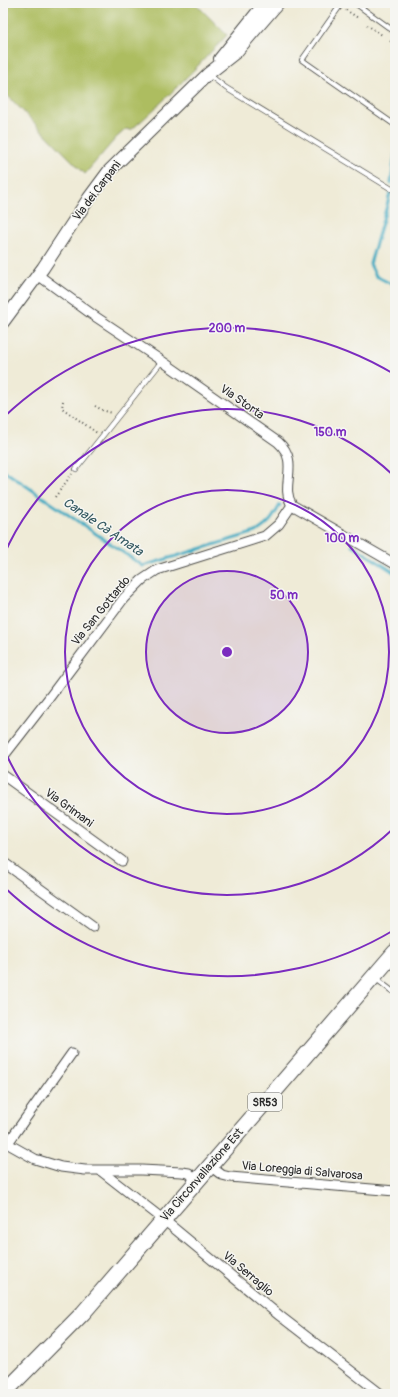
<svg xmlns="http://www.w3.org/2000/svg" width="398" height="1397" font-family="Pangolin,sans-serif">
  <style>
    .pitch { fill: #adbd61; stroke: #6c7446 }
    .lines { fill: none; stroke-linecap: round; stroke-linejoin: round }
    .stream { stroke: #43acc3; stroke-width: 3 }
    .service-casing { stroke: #484845; stroke-width: 6 }
    .minor-casing { stroke: #484845; stroke-width: 11 }
    .tertiary-casing { stroke: #484845; stroke-width: 14 }
    .primary-casing { stroke: #484845; stroke-width: 17 }
    .path { stroke: #484845; stroke-width: 2; stroke-dasharray: 1 3; stroke-linecap: butt }
    .service { stroke: #fff; stroke-width: 4.5 }
    .minor { stroke: #fff; stroke-width: 9 }
    .tertiary { stroke: #fff; stroke-width: 12 }
    .primary { stroke: #fff; stroke-width: 15 }
    .ring { fill: none; stroke: #7b2cbf; stroke-width: 2 }
    .labels { text-anchor: middle; dominant-baseline: central; stroke-width: 3; stroke-linejoin: round; paint-order: stroke }
    .shield { fill: #f6f6f2; stroke: #686867; stroke-width: 1 }
    .shield-label { font-size: 11px; font-weight: bold; fill: #2b2b2b }
    .street-label { font-size: 12px; fill: #2b2b2b; stroke: #f6f6f2 }
    .water-label { font-size: 13px; font-style: italic; fill: #335860; stroke: #f6f6f2 }
    .centre { fill: #7b2cbf; stroke: #f6f6f2; stroke-width: 2 }
    .ring-label { font-size: 12px; text-anchor: middle; font-weight: bold; fill: #7b2cbf; stroke: #f6f6f2; stroke-width: 3; stroke-linejoin: round; paint-order: stroke }
  </style>
  <rect width="100%" height="100%" fill="#f6f6f2"/>
  <filter id="ink" filterUnits="userSpaceOnUse"><feTurbulence type="fractalNoise" baseFrequency=".025" numOctaves="2"/><feDisplacementMap in="SourceGraphic" scale="8" xChannelSelector="R" yChannelSelector="G"/><feConvolveMatrix kernelMatrix="1 2 1 2 8 2 1 2 1" color-interpolation-filters="sRGB"/></filter>
  <filter id="wash" filterUnits="userSpaceOnUse"><feTurbulence type="fractalNoise" baseFrequency=".012" numOctaves="4" result="noise"/><feDisplacementMap in="SourceGraphic" scale="16" xChannelSelector="R" yChannelSelector="G"/><feGaussianBlur stdDeviation="0.9" result="paint"/><feColorMatrix in="noise" values="0 0 0 0 0 0 0 0 0 0 0 0 0 0 0 0 0 1.4 0 .05"/><feComposite in="paint" operator="in"/></filter>
  <g filter="url(#wash)">
    <rect width="100%" height="100%" fill="#efebd7"/>
    <path class="pitch" d="M3,3H195L227,35C196,68 165,101 131,130L126,129L116,138L85,174L3,91Z"/>
    <g class="lines">
      <g class="stream">
        <path d="M391,183L395,154"/>
        <path d="M390,193L388,202L370,264L376,276L395,286"/>
        <path d="M3,470L143,566L256,532C269,524 273,518 280,505"/>
        <path d="M352,545L395,573"/>
      </g>
    </g>
  </g>
  <g filter="url(#ink)">
    <g class="lines">
      <defs>
        <g id="service">
          <path d="M342,3L302,60L395,125"/>
          <path d="M355,3L395,32"/>
          <path d="M208,74L226,88L395,191"/>
          <path d="M76,469L162,361"/>
          <path d="M375,978L392,991L395,992"/>
        </g>
        <g id="minor">
          <path d="M38,275L93,315L162,361L278,442C301,462 279,486 292,505L395,564"/>
          <path d="M3,757L49,698L124,598L142,580L157,570L265,536L279,524L292,505"/>
          <path d="M3,775L122,861"/>
          <path d="M3,862L93,927"/>
          <path d="M3,1141L35,1159L61,1167L85,1170H141L182,1172L189,1173L197,1181"/>
          <path d="M8,1143L72,1053"/>
          <path d="M210,1166L222,1175L230,1177L395,1191"/>
          <path d="M101,1171L164,1220L280,1316L381,1394"/>
        </g>
        <g id="tertiary">
          <path d="M220,59L265,3"/>
          <path d="M3,322L43,268L89,198L109,171L208,74L236,52L278,3"/>
        </g>
        <path id="primary" d="M3,1394L83,1313L395,952"/>
      </defs>
      <use href="#service" class="service-casing"/>
      <use href="#minor" class="minor-casing"/>
      <use href="#tertiary" class="tertiary-casing"/>
      <use href="#primary" class="primary-casing"/>
      <g class="path">
        <path d="M346,10L358,18"/>
        <path d="M367,25L382,35"/>
        <path d="M390,41L395,44"/>
        <path d="M63,401L62,408L97,433"/>
        <path d="M95,406L102,410L112,413"/>
        <path d="M55,497L72,474"/>
      </g>
      <use href="#service" class="service"/>
      <use href="#minor" class="minor"/>
      <use href="#tertiary" class="tertiary"/>
      <use href="#primary" class="primary"/>
    </g>
  </g>
  <circle cx="227" cy="652" r="81" fill="#7b2cbf" fill-opacity=".12"/>
  <g class="ring">
    <circle cx="227" cy="652" r="81"/>
    <circle cx="227" cy="652" r="162"/>
    <path d="M394 828A243 243 0 0 1 3 747M3 557A243 243 0 0 1 394 476"/>
    <path d="M394 930A324 324 0 0 1 4 887M4 417A324 324 0 0 1 394 374"/>
  </g>
  <g class="labels">
    <rect class="shield" x="248" y="1093" width="34" height="18" rx="3"/>
    <g class="shield-label">
      <text x="265" y="1102">SR53</text>
    </g>
    <g class="street-label">
      <text transform="translate(97 191) rotate(-53)">Via dei Carpani</text>
      <text transform="translate(242 402) rotate(35)">Via Storta</text>
      <text transform="translate(101 611) rotate(-51)">Via San Gottardo</text>
      <text transform="translate(69 808) rotate(36)">Via Grimani</text>
      <text transform="translate(302 1171) rotate(5)">Via Loreggia di Salvarosa</text>
      <text transform="translate(202 1175) rotate(-49)">Via Circonvallazione Est</text>
      <text transform="translate(248 1274) rotate(40)">Via Serraglio</text>
    </g>
    <g class="water-label">
      <text transform="translate(103 527) rotate(34)">Canale Cà Amata</text>
    </g>
  </g>
  <circle cx="227" cy="652" r="6" class="centre"/>
  <g class="ring-label">
    <text x="227" y="332">200 m</text>
    <text x="330" y="436">150 m</text>
    <text x="342" y="542">100 m</text>
    <text x="284" y="599">50 m</text>
  </g>
  <rect width="398" height="1397" fill="none" stroke="#f6f6f2" stroke-width="16"/>
</svg>
